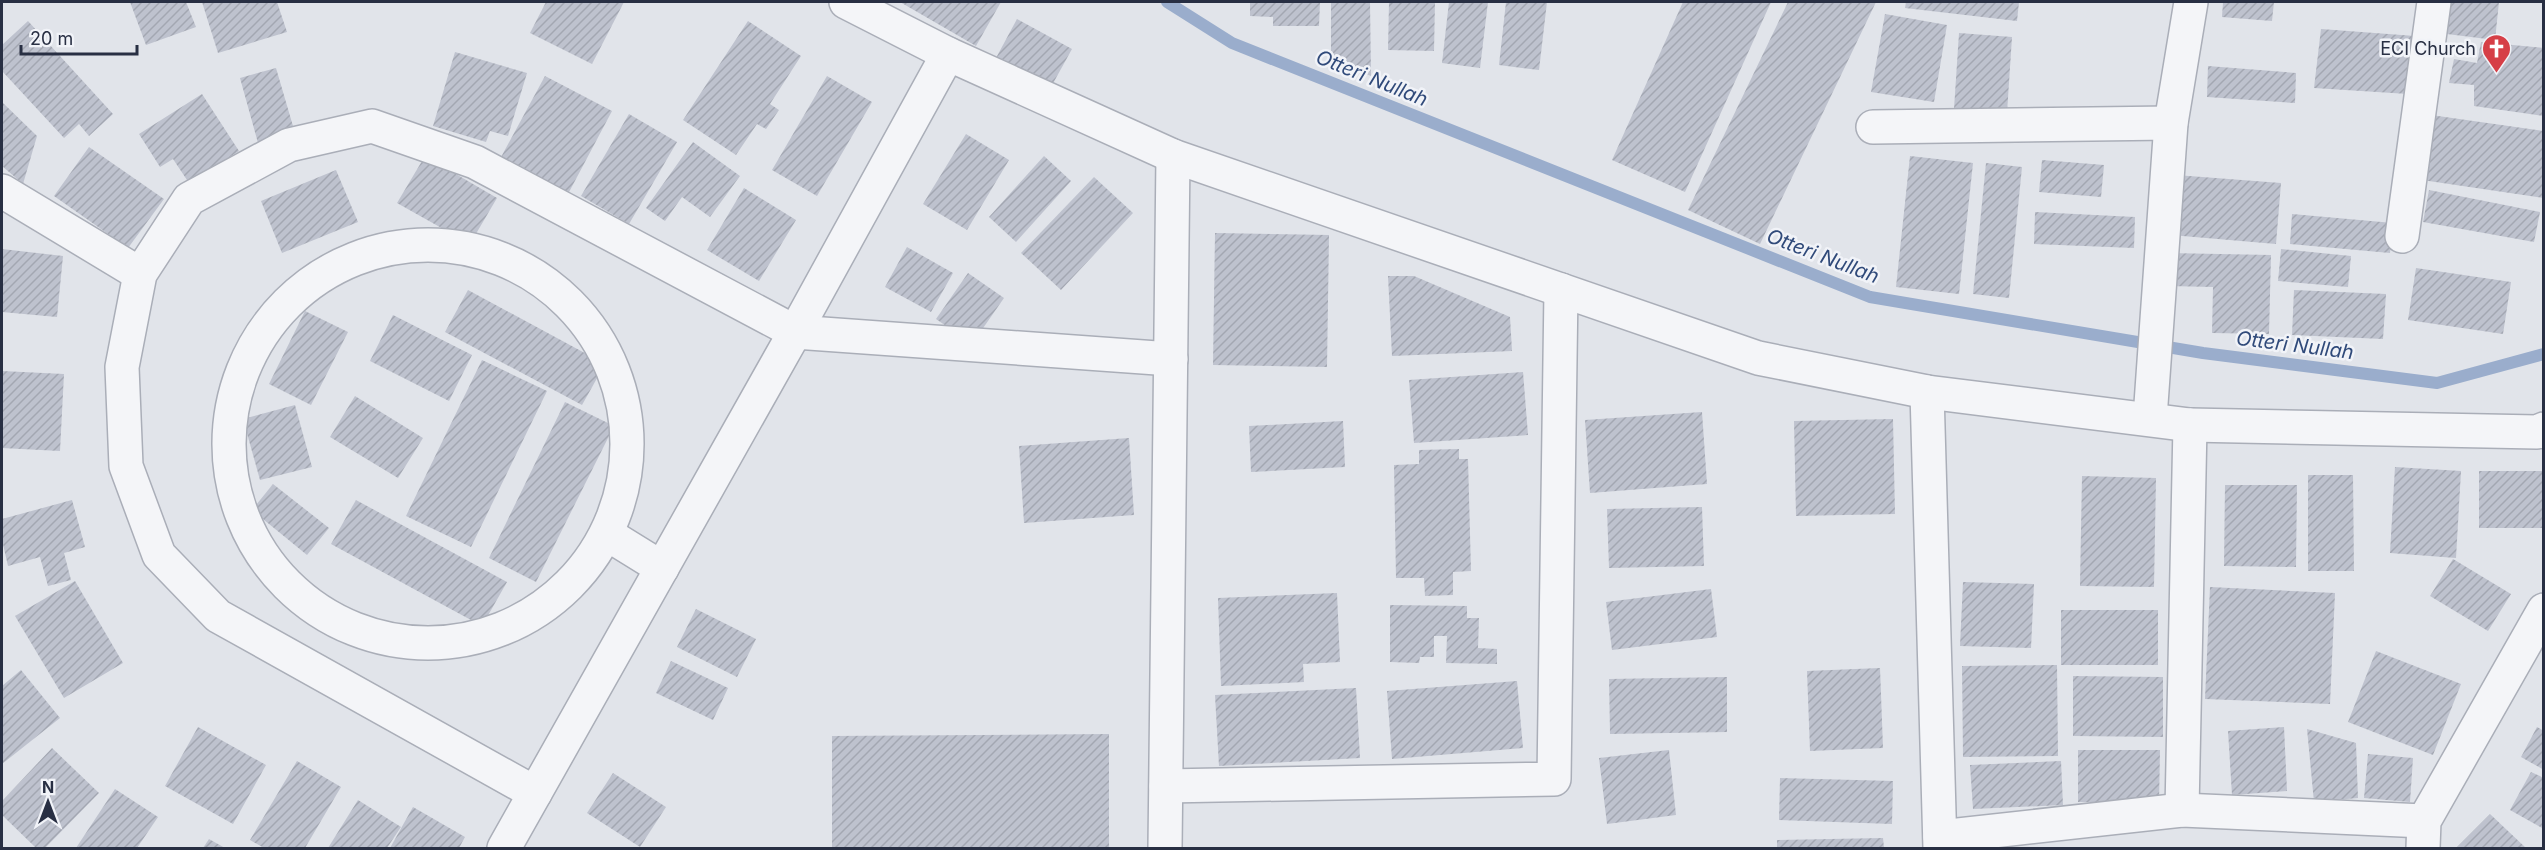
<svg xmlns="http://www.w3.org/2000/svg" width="2545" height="850" font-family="Inter,sans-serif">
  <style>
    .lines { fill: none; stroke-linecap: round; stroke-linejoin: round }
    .stream { stroke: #9aadcc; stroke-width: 12 }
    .building { fill: url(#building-hatch) }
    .minor-casing { stroke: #aaaeb8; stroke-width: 36 }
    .minor { stroke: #f4f5f8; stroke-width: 33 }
    .labels { text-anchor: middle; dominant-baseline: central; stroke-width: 5; stroke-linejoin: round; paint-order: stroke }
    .poi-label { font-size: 18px; fill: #282f43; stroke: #f1f3f8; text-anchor: end }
    .water-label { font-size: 20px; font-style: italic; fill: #304a7a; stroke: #f1f3f8 }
  </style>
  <defs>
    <pattern id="building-hatch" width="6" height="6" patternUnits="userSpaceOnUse" patternTransform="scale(1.5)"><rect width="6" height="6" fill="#bec2ce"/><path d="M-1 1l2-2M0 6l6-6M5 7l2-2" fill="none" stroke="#a3a7b2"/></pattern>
  </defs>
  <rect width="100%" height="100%" fill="#e1e4ea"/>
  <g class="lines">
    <path class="stream" d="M1167,2L1232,43L1870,297L2203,353L2437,383L2544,354"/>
  </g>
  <g class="building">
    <path d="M130,2H186L196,27L146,45Z"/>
    <path d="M202,2H277L287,32L218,53Z"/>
    <path d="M546,2H624L592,64L530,33Z"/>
    <path d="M900,2H1001L976,46Z"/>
    <path d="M1250,2H1320L1319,26H1273V17L1250,16Z"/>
    <path d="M1331,2H1370L1371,76L1331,60Z"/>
    <path d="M1389,2H1435L1434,51L1388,50Z"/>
    <path d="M1449,2H1488L1480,68L1442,63Z"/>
    <path d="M1506,2H1547L1539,70L1499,65Z"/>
    <path d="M1683,2H1771L1685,192L1612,160Z"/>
    <path d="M1788,2H1876L1760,244L1688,210Z"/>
    <path d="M1906,2H2019L2017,21L1905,8Z"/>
    <path d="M2223,2H2274L2272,21L2222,17Z"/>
    <path d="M2450,2H2499L2495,40L2447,34Z"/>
    <path d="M1885,14L1947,25L1934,102L1871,92Z"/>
    <path d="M1017,19L1072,49L1051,87L996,58Z"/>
    <path d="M28,21L113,114L89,136L79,124L64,138L2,71V45Z"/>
    <path d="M748,21L801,56L770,104L779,110L766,129L757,124L736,155L683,120Z"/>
    <path d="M2321,29L2415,36L2408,94L2314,88Z"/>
    <path d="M1959,33L2012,37L2007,113L1954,109Z"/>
    <path d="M2481,42L2544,48V116L2474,106V85L2449,83L2454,59L2477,63Z"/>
    <path d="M455,52L527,73L508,136L490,131L486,142L433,126Z"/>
    <path d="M2208,66L2296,73L2295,103L2207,97Z"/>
    <path d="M276,68L295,133L258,143L240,78Z"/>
    <path d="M545,76L612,111L568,194L500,159Z"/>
    <path d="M827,76L872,102L817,196L772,170Z"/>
    <path d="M202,94L239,151L189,183L173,159L160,167L139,134Z"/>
    <path d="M2,102L37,136L23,184L2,166Z"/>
    <path d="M629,114L677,142L629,224L581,196Z"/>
    <path d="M2431,115L2544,131V198L2422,180Z"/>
    <path d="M966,134L1009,160L967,230L923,204Z"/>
    <path d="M693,142L740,176L710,217L682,197L665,221L646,208Z"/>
    <path d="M89,147L164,199L128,248L54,196Z"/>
    <path d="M425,156L497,198L470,244L397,203Z"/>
    <path d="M1044,156L1071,181L1016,242L989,217Z"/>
    <path d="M1910,156L1973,163L1959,294L1896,287Z"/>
    <path d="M2042,160L2104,165L2101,197L2039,192Z"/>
    <path d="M1986,163L2022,167L2009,298L1973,294Z"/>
    <path d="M336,170L358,222L282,253L261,201Z"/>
    <path d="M2176,175L2281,183L2276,244L2171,235Z"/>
    <path d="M1094,177L1133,213L1061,290L1021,253Z"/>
    <path d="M744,188L796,220L759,281L707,250Z"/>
    <path d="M2429,190L2540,212L2534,242L2423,222Z"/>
    <path d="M2035,212L2135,217L2134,248L2034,244Z"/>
    <path d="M2292,214L2393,223L2390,253L2290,244Z"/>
    <path d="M1215,233L1329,235L1327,367L1213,365Z"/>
    <path d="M907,247L953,273L931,312L885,287Z"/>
    <path d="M2,249L63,256L57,317L2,312Z"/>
    <path d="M2281,249L2351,256L2348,287L2278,281Z"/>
    <path d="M2168,253L2271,255L2269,334L2212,333L2213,287L2168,286Z"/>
    <path d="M2416,268L2511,282L2503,334L2408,320Z"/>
    <path d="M968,273L1004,298L972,344L936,319Z"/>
    <path d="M1388,276H1414L1510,317L1512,351L1392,356Z"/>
    <path d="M468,290L605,364L582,405L445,332Z"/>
    <path d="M2294,290L2386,294L2383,339L2292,335Z"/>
    <path d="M305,311L348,332L311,405L269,384Z"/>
    <path d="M393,315L472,355L449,401L370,361Z"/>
    <path d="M482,360L547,391L471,547L406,516Z"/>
    <path d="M2,371L64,374L60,451L2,448Z"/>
    <path d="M1523,372L1528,435L1414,443L1409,380Z"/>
    <path d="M355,396L423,438L398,478L330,437Z"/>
    <path d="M565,402L614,426L536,582L489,558Z"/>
    <path d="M295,405L312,467L260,480L243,419Z"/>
    <path d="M1702,412L1707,484L1590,493L1585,420Z"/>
    <path d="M1893,419L1895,514L1796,516L1794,421Z"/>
    <path d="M1343,421L1345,467L1251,472L1249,426Z"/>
    <path d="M1129,438L1134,515L1024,523L1019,446Z"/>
    <path d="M1459,449V459H1468L1471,571L1453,572V595L1425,596L1424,578H1396L1394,465L1419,464V450Z"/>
    <path d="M2395,467L2461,471L2456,558L2390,553Z"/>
    <rect x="2479" y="471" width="65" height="57"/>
    <path d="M2308,475H2353L2354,571H2308Z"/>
    <path d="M2082,476L2156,478L2154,587L2080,586Z"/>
    <path d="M273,484L329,528L307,555L252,510Z"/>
    <path d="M2225,485H2297L2296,567L2224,566Z"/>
    <path d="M72,500L85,547L64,553L71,580L48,586L40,557L8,566L2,540V519Z"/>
    <path d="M356,500L507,582L482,626L331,544Z"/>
    <path d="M1702,507L1704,566L1609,568L1607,509Z"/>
    <path d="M2453,559L2511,594L2488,631L2430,596Z"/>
    <path d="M75,581L123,663L64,698L15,616Z"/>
    <path d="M1963,582L2034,584L2031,648L1960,646Z"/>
    <path d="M2210,587L2335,593L2330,704L2205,699Z"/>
    <path d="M1711,589L1717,637L1612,650L1606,602Z"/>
    <path d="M1337,593L1340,662L1303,664L1304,682L1221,686L1218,598Z"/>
    <path d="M1390,605L1467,606V618H1479L1478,648L1497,649V664L1446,663L1447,636H1434V657H1420L1419,663L1390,662Z"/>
    <path d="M696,609L756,639L737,677L677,647Z"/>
    <rect x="2061" y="610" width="97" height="55"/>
    <path d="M2376,651L2461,684L2433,755L2348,722Z"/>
    <path d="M671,661L728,688L713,720L656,693Z"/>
    <path d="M2057,665L2058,756L1963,757L1962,666Z"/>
    <path d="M1880,668L1883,748L1810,751L1807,671Z"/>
    <path d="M21,670L60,718L2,764V686Z"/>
    <path d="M2073,676L2163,677V737L2073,736Z"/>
    <path d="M1727,677V732L1610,734L1609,679Z"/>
    <path d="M1517,681L1523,748L1392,759L1387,691Z"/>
    <path d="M1356,688L1360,758L1219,766L1215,695Z"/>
    <path d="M198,727L266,765L233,824L165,786Z"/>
    <path d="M2284,727L2287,791L2232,795L2228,731Z"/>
    <path d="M2537,727L2544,731V770L2521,757Z"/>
    <path d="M2307,729L2356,743L2358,798L2314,802Z"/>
    <path d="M1109,734V848H832V736Z"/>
    <path d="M52,748L99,793L45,848H36L2,815V801Z"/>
    <path d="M1669,750L1676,815L1607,824L1599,758Z"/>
    <path d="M2078,750H2160L2159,802H2078Z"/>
    <path d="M2368,754L2413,758L2410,802L2364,798Z"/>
    <path d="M297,761L341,787L305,848H264L250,840Z"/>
    <path d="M2061,761L2063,805L1973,809L1970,765Z"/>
    <path d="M2531,772L2544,778V829L2510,810Z"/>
    <path d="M613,773L666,807L640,847L587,813Z"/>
    <path d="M1780,778L1893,781L1892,824L1779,820Z"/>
    <path d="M115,789L158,817L137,848H76Z"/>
    <path d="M358,800L401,827L387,848H328Z"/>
    <path d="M413,807L465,837L459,848H390Z"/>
    <path d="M2490,814L2526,848H2456Z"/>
    <path d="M1883,838L1884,848H1777V840Z"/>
    <path d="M209,839L225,848H203Z"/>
  </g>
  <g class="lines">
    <defs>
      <g id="minor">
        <path d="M846,2L948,54L1173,156L1758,358L1927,392L2190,425L2537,432L2544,429"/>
        <path d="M1873,127L2171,123"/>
        <path d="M2,191L140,274"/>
        <path d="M2402,236L2434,2"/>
        <circle cx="428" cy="444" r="199"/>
        <path d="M1927,392L1940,848"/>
        <path d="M2150,418L2171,123L2191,2"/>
        <path d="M607,534L662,568"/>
        <path d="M1166,786L1554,779L1561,290"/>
        <path d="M535,793L218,616L159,555L126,466L122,367L140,274L189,199L289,145L372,126L475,162L795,332L1171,359"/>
        <path d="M2182,810L2190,425"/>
        <path d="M1940,837L2182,810L2424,821"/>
        <path d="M504,848L795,332L948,54"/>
        <path d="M1165,848L1173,156"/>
        <path d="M2423,848L2424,821L2544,610"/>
      </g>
    </defs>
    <use href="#minor" class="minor-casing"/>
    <use href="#minor" class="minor"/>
  </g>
  <defs>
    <symbol id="church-pin" viewBox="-11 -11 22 30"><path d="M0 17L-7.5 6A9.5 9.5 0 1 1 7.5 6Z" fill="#d63f47" stroke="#f1f3f8"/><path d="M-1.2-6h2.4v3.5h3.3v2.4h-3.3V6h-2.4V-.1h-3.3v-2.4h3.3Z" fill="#fff"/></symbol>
  </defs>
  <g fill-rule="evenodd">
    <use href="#church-pin" x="2480" y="32" width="33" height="45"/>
  </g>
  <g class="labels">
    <g class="poi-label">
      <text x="2476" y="48">ECI Church</text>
    </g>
    <g class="water-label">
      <text transform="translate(1372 78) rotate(22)">Otteri Nullah</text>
      <text transform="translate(1823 256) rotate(21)">Otteri Nullah</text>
      <text transform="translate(2295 345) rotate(7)">Otteri Nullah</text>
    </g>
  </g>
  <rect width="2545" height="850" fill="none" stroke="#282f43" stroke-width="6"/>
  <g transform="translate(48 802)" stroke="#f1f3f8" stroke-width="4.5" paint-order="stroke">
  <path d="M0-4.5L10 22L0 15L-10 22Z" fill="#282f43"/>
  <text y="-9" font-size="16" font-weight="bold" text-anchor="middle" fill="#282f43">N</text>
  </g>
  <path d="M21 45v9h116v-9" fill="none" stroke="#282f43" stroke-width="3"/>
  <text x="30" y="45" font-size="18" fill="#282f43" stroke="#f1f3f8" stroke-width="4.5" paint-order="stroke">20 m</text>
</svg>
